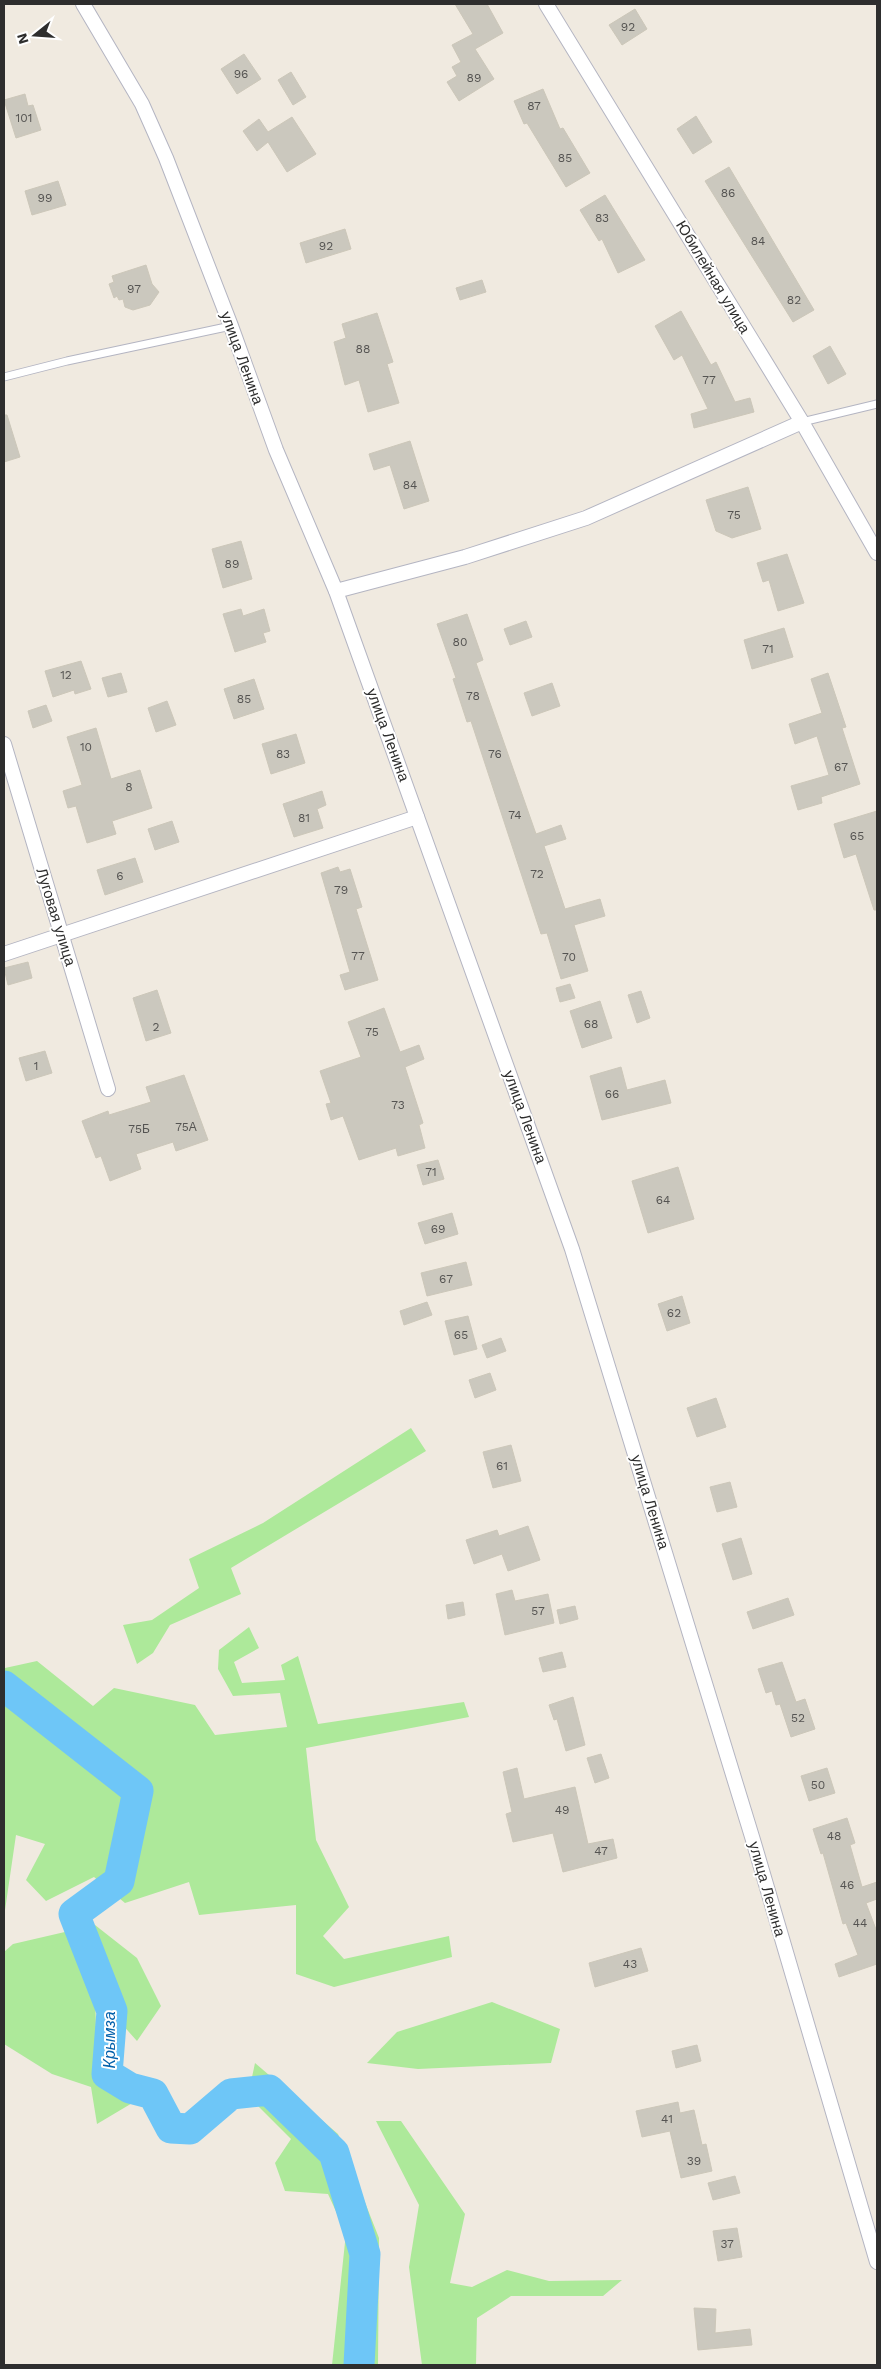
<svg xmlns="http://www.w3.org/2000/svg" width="881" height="2369" font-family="'Work Sans',sans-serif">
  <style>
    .green { fill: #ade99a }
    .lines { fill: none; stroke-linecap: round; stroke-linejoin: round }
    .river { stroke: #6ec6f7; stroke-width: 31 }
    .building { fill: #cbc8be; stroke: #ccc7b9 }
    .service-casing { stroke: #b4b5c2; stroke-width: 9 }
    .minor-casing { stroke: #b4b5c2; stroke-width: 16 }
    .service { stroke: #fff; stroke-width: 7 }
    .minor { stroke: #fff; stroke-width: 14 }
    .labels { text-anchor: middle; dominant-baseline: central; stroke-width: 4; stroke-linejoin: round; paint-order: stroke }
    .number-label { font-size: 12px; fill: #555452 }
    .street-label { font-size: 15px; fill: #2e2e2e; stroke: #fff }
    .water-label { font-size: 16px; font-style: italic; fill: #0562ab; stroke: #fff }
  </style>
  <rect width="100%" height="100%" fill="#f0eae0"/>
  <g class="green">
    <path d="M411,1428L426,1451L231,1568L241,1594L170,1625L153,1653L137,1664L123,1625L152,1620L199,1588L189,1559L263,1523Z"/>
    <path d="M249,1627L259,1648L234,1662L242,1683L285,1680L281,1665L298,1656L318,1724L464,1702L469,1717L306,1748L316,1840L349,1907L323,1936L344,1959L449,1936L452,1957L334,1987L296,1974V1905L199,1915L189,1882L125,1903L94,1877L46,1901L26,1880L45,1844L16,1835L4,1917L5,1668L37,1661L93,1706L114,1688L195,1705L215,1735L287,1727L280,1693L233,1696L218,1669L219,1650Z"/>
    <path d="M95,1925L137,1958L161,2006L137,2041L95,1994L97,2060L139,2099L97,2124L91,2087L52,2074L4,2044V1952L13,1944Z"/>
    <path d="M492,2002L560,2029L551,2063L418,2069L367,2063L397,2032Z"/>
    <path d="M255,2063L338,2134L379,2238L378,2365H332L346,2233L328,2194L285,2191L275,2163L291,2139L248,2096Z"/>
    <path d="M376,2121H401L465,2214L450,2283L472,2287L507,2270L549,2281L622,2280L603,2296H511L477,2318L476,2365H422L409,2267L419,2205Z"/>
  </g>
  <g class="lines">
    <path class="river" d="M4,1686L138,1791L119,1881L74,1914L112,2011L107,2074L130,2088L153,2094L171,2128L190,2129L231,2094L269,2090L334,2153L365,2254L359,2365"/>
  </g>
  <g class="building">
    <path d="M455,4H487L503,33L475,49L494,79L459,101L447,82L457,76L452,67L461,62L452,45L473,34Z"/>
    <path d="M635,9L647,29L622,45L609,25Z"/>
    <path d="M244,54L261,79L237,94L221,69Z"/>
    <path d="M291,72L306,97L293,105L278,80Z"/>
    <path d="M543,89L560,129L563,128L590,173L566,187L527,123L524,124L514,101Z"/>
    <path d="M25,94L28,106L33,105L41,130L16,138L4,100Z"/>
    <path d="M696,116L712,142L693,154L677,129Z"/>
    <path d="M292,117L316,154L287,172L268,142L257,151L243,131L259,119L268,132Z"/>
    <path d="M729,167L814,310L793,322L705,181Z"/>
    <path d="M58,181L66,205L32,215L25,191Z"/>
    <path d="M605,195L645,260L618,273L602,239L599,241L580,210Z"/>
    <path d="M345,229L351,249L306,263L300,243Z"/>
    <path d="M146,265L152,284L159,292L150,305L133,310L125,307L123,299L119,300L117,296L114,298L109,284L114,282L112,276Z"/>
    <path d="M482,280L486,292L460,300L456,288Z"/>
    <path d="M681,311L711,365L716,362L735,402L750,398L754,412L694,428L691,414L708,409L682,355L674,360L655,326Z"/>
    <path d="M377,313L393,362L387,364L399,403L368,412L359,380L345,385L334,342L346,338L342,324Z"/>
    <path d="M830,346L846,374L828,384L813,356Z"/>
    <path d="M4,415H7L20,457L4,462Z"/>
    <path d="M410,441L429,501L404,509L390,465L374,470L369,454Z"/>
    <path d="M748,487L761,529L732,538L716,531L706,500Z"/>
    <path d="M241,541L252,579L223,588L212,549Z"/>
    <path d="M787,554L804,603L778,611L769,580L763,582L757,563Z"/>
    <path d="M241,609L243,616L264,609L270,631L263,633L266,642L235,652L223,614Z"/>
    <path d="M467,614L483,660L476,663L536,834L561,825L566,839L544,846L565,909L600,899L605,916L574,925L588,971L561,979L547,933L541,934L471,721L467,722L453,679L456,678L437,624Z"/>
    <path d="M526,621L532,637L510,645L504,629Z"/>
    <path d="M784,628L793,657L752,669L744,640Z"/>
    <path d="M81,661L91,689L75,694L74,690L53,697L45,671Z"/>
    <path d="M121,673L127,692L108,697L102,678Z"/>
    <path d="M828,673L846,727L842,728L860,784L821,797L822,803L798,810L791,786L829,775L817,736L795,744L789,724L822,713L811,679Z"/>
    <path d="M254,679L264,709L234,719L224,689Z"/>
    <path d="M552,683L560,706L532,716L524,693Z"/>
    <path d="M167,701L176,725L156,732L148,708Z"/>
    <path d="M46,705L52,721L33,728L28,711Z"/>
    <path d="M96,728L111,779L140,770L152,808L112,821L116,834L87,843L76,806L68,808L63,791L82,785L67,737Z"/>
    <path d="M296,734L305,763L271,774L262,744Z"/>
    <path d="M322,791L326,805L317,809L323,828L294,837L283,804Z"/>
    <path d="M877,811V910H874L856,854L844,858L834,824Z"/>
    <path d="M172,821L179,842L155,850L148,829Z"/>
    <path d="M135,858L143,882L105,895L97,870Z"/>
    <path d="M338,867L340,872L350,869L362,907L356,909L378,980L345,990L340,975L350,972L321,873Z"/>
    <path d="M28,962L32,978L8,985L4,968Z"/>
    <path d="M570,984L575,998L560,1002L556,988Z"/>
    <path d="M157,990L171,1033L146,1041L133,998Z"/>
    <path d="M641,991L650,1018L637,1023L628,995Z"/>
    <path d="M600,1001L612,1038L582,1048L570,1011Z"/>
    <path d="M384,1008L400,1052L419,1045L424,1059L405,1067L423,1123L419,1125L425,1148L398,1156L396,1148L359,1160L343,1116L331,1120L326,1104L331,1103L320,1071L361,1057L348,1022Z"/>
    <path d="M45,1051L52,1073L26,1081L19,1058Z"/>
    <path d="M621,1067L627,1090L665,1080L671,1103L602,1120L590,1076Z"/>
    <path d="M184,1075L208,1140L176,1151L173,1142L136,1154L141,1169L110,1181L101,1156L96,1158L82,1121L108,1111L109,1115L151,1102L146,1087Z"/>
    <path d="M438,1160L444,1179L423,1185L417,1165Z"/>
    <path d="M678,1167L694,1219L648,1233L632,1181Z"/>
    <path d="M452,1213L458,1234L425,1244L418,1223Z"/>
    <path d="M466,1262L472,1285L427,1296L421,1273Z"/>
    <path d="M682,1296L690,1323L667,1331L658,1304Z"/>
    <path d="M427,1302L432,1315L404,1325L400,1311Z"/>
    <path d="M468,1316L477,1349L454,1355L445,1321Z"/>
    <path d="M501,1338L506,1351L487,1358L482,1345Z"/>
    <path d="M490,1373L496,1390L475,1398L469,1380Z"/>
    <path d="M716,1398L726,1427L697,1437L687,1408Z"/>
    <path d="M511,1445L521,1481L493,1488L483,1452Z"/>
    <path d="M730,1482L737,1507L717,1512L710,1487Z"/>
    <path d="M528,1526L540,1560L508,1571L502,1554L474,1564L466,1540L497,1530L499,1536Z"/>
    <path d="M741,1538L752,1574L733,1580L722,1544Z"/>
    <path d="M512,1590L515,1601L548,1594L554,1623L505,1635L496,1594Z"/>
    <path d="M788,1598L794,1615L753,1629L747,1612Z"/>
    <path d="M463,1602L465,1615L448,1619L446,1605Z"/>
    <path d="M575,1606L578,1619L560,1624L557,1610Z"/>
    <path d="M562,1652L566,1667L543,1672L539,1658Z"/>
    <path d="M782,1662L796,1702L805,1699L815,1729L791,1737L780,1704L776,1705L772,1691L766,1693L758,1669Z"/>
    <path d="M573,1697L585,1745L566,1751L557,1719L554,1720L549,1705Z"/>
    <path d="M601,1754L609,1778L595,1783L587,1758Z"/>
    <path d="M517,1768L524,1799L575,1787L588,1844L613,1839L617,1858L563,1872L553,1833L513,1842L506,1814L512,1812L503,1772Z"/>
    <path d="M827,1768L835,1793L809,1801L801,1776Z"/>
    <path d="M847,1818L855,1843L850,1845L862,1887L877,1882V1899L866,1903L877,1932V1964L839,1977L835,1964L858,1955L846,1923L843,1924L823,1853L821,1854L813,1829Z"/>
    <path d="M641,1948L648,1971L595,1987L589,1963Z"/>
    <path d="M697,2045L701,2061L676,2068L672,2051Z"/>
    <path d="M678,2102L680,2113L694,2110L702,2145L706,2144L712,2171L681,2178L670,2131L642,2137L636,2111Z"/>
    <path d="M735,2176L740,2193L713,2200L708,2183Z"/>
    <path d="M737,2228L742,2257L718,2261L713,2231Z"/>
    <path d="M694,2308L716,2309L715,2333L750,2329L752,2345L698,2350Z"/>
  </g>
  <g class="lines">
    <defs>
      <g id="service">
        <path d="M4,377L67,361L231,326"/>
        <path d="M802,422L877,404"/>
      </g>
      <g id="minor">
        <path d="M83,4L142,104L166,158L231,326L276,450L336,591L572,1249L753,1840L877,2262"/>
        <path d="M546,4L802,422L877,553"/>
        <path d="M336,591L465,557L586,518L802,422"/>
        <path d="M4,744L108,1089"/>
        <path d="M4,954L417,817"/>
      </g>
    </defs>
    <use href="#service" class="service-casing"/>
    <use href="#minor" class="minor-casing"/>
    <use href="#service" class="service"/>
    <use href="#minor" class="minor"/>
  </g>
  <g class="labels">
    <g class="number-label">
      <text x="628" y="27">92</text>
      <text x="241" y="74">96</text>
      <text x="474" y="78">89</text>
      <text x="534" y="106">87</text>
      <text x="24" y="118">101</text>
      <text x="565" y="158">85</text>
      <text x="728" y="193">86</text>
      <text x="45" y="198">99</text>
      <text x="602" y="218">83</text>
      <text x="758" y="241">84</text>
      <text x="326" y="246">92</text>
      <text x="134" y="289">97</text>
      <text x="794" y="300">82</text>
      <text x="363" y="349">88</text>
      <text x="709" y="380">77</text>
      <text x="410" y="485">84</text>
      <text x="734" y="515">75</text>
      <text x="232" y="564">89</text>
      <text x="460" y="642">80</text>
      <text x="768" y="649">71</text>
      <text x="66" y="675">12</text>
      <text x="473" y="696">78</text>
      <text x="244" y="699">85</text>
      <text x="86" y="747">10</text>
      <text x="283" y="754">83</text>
      <text x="495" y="754">76</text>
      <text x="841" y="767">67</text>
      <text x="129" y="787">8</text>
      <text x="515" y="815">74</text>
      <text x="304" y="818">81</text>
      <text x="857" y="836">65</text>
      <text x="537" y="874">72</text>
      <text x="120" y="876">6</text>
      <text x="341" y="890">79</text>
      <text x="358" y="956">77</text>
      <text x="569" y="957">70</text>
      <text x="591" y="1024">68</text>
      <text x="156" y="1027">2</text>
      <text x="372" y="1032">75</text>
      <text x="36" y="1066">1</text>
      <text x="612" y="1094">66</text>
      <text x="398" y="1105">73</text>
      <text x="186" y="1127">75А</text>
      <text x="139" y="1129">75Б</text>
      <text x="431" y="1172">71</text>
      <text x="663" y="1200">64</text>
      <text x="438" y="1229">69</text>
      <text x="446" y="1279">67</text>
      <text x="674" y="1313">62</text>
      <text x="461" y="1335">65</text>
      <text x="502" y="1466">61</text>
      <text x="538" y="1611">57</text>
      <text x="798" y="1718">52</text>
      <text x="818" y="1785">50</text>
      <text x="562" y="1810">49</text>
      <text x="834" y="1836">48</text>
      <text x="601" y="1851">47</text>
      <text x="847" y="1885">46</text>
      <text x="860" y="1923">44</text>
      <text x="630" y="1964">43</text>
      <text x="667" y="2119">41</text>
      <text x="694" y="2161">39</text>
      <text x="727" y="2244">37</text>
    </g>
    <g class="street-label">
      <text transform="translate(713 277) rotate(59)">Юбилейная улица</text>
      <text transform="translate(242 358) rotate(70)">улица Ленина</text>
      <text transform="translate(388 735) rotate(70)">улица Ленина</text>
      <text transform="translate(56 917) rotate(73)">Луговая улица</text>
      <text transform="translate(525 1117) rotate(70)">улица Ленина</text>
      <text transform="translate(650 1502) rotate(73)">улица Ленина</text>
      <text transform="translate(767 1889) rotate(74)">улица Ленина</text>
    </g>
    <g class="water-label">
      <text transform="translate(109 2040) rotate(-90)">Крымза</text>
    </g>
  </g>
  <rect width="881" height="2369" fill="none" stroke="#2e2e2e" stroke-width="10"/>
  <g transform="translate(35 35) rotate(253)" stroke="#ffffff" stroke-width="4" paint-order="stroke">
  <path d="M0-4L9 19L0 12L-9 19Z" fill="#2e2e2e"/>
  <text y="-8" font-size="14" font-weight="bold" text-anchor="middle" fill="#2e2e2e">N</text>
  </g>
</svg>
